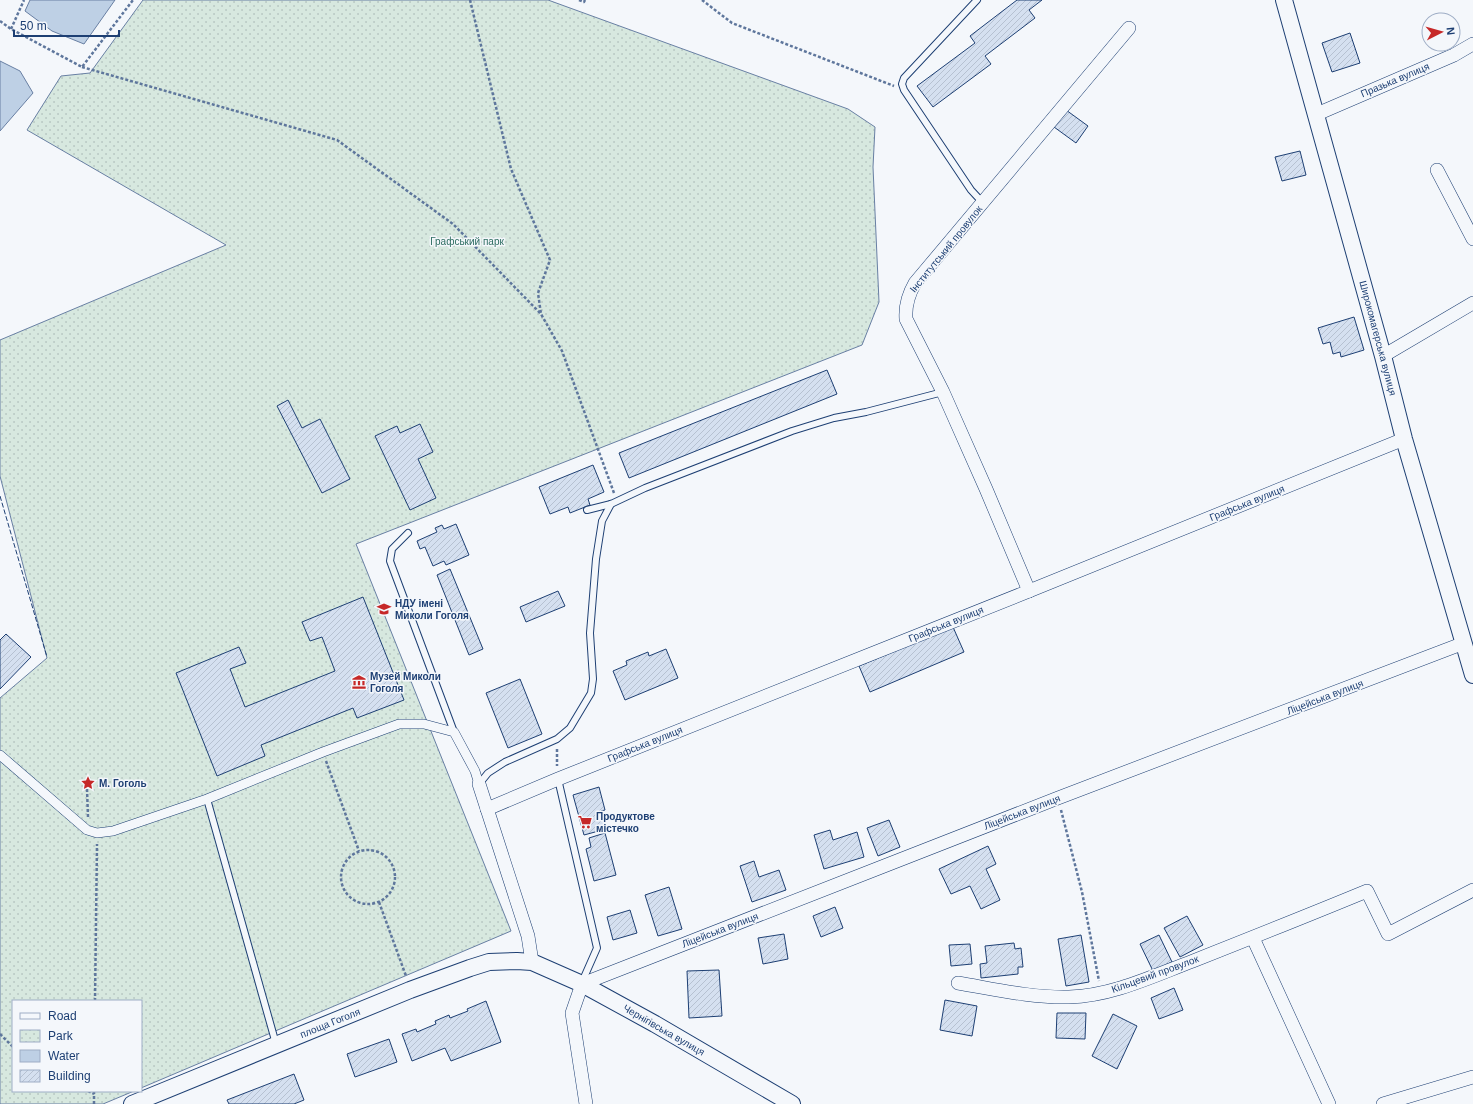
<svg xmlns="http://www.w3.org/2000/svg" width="1473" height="1104" font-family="Helvetica,sans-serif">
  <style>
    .park { fill: url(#park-dots); stroke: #687fa3 }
    .water { fill: #bed0e5; stroke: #687fa3 }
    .building { fill: url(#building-hatch); stroke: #1d3f73 }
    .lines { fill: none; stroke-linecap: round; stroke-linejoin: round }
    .service-casing { stroke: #1d3f73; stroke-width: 8 }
    .pedestrian-casing { stroke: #1d3f73; stroke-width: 10 }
    .minor-casing { stroke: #1d3f73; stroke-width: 14 }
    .tertiary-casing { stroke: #1d3f73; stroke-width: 18 }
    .path { stroke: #5e769c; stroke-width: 2.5; stroke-dasharray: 3 2; stroke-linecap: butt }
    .service { stroke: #f4f7fb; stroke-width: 6 }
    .pedestrian { stroke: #f4f7fb; stroke-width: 9 }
    .minor { stroke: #f4f7fb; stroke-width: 13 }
    .tertiary { stroke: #f4f7fb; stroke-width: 16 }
    .fence { stroke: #1d3f73; stroke-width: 1; stroke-dasharray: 5 2; stroke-linecap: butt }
    .labels { text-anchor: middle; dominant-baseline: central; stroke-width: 3; stroke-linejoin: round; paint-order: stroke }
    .street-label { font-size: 10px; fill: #1d3f73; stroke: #f4f7fb }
    .park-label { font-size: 10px; fill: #2c6c60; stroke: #f4f7fb }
    .poi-label { font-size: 10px; font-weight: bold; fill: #1d3f73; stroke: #f4f7fb; text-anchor: start }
  </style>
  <defs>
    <pattern id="park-dots" width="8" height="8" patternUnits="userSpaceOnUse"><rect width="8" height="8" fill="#d7e8df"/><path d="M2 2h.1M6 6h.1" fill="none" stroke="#b8c8c3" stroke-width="1.8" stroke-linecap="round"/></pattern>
    <pattern id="building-hatch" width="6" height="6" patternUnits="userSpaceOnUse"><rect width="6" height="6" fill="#d5e0f0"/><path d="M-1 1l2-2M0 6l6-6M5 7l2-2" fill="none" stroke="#b6c1d1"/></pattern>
  </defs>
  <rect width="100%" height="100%" fill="#f4f7fb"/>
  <path class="park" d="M143,0H548L848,109L875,127L873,167L879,302L862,345L356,544L511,931L141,1088V1001H13V1091H134L103,1104H0V698L47,658L0,476V340L226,245L27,130L61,76L90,73Z"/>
  <g class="water">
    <path d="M30,0H115L84,44L52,31L25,11Z"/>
    <path d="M0,61L20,71L33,93L0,131Z"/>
  </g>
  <g class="building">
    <path d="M1017,0H1042L1029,10L1035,18L985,56L991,64L933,107L917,86L975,43L970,36Z"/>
    <path d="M1350,33L1360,63L1332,72L1322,43Z"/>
    <path d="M1066,110L1088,126L1076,143L1054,127Z"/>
    <path d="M1300,151L1306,175L1282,181L1275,157Z"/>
    <path d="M1354,317L1364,350L1341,357L1340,352L1333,354L1330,342L1323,344L1318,328Z"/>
    <path d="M827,370L837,394L629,478L619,453Z"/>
    <path d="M288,400L302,428L320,419L350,479L322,493L277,406Z"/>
    <path d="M420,424L433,452L418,459L436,498L410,510L375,436L397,426L400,433Z"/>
    <path d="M593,465L604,492L588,499L590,505L570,513L568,507L550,514L539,487Z"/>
    <path d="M456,524L469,555L446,565L444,561L433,566L425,547L420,549L417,541L437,532L435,528L442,525L444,529Z"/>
    <path d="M450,569L483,649L469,655L437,575Z"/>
    <path d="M558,591L565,606L526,622L520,607Z"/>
    <path d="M363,597L404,700L357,718L353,708L261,745L265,756L217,776L176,673L239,647L246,663L230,669L245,707L335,671L322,637L310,641L302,622Z"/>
    <path d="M953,627L964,652L870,692L859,666Z"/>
    <path d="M6,634L31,657L0,689V640Z"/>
    <path d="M666,649L678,678L625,700L613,671L627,665L626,661L648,652L649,656Z"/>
    <path d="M520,679L542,734L508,748L486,693Z"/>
    <path d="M599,787L605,810L601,811L606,829L584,835L573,795Z"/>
    <path d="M889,820L900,847L878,856L867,828Z"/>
    <path d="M830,830L833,840L857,832L864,857L824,869L814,835Z"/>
    <path d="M605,833L616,875L594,881L586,849L591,847L589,838Z"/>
    <path d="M988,846L996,864L986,869L1000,900L981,909L970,886L951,894L939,869Z"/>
    <path d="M754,861L759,877L779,870L786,890L752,902L740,866Z"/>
    <path d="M669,887L682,929L658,936L645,895Z"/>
    <path d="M835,907L843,928L821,937L813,916Z"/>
    <path d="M630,910L637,933L613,940L607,917Z"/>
    <path d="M1187,916L1203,945L1180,957L1164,928Z"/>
    <path d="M784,934L788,959L763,964L758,938Z"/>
    <path d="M1081,935L1089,982L1066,986L1058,939Z"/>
    <path d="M1159,935L1172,962L1153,971L1140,944Z"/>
    <path d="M1014,943L1015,949L1021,948L1023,967H1018V974L981,978L980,964L987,963L985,946Z"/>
    <path d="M970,944L972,964L951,966L949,945Z"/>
    <path d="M719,970L722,1016L689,1018L687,971Z"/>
    <path d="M1174,988L1183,1010L1159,1019L1151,998Z"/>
    <path d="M945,1000L977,1006L972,1036L940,1030Z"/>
    <path d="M486,1001L501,1042L451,1061L445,1048L412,1061L402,1034L416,1029L417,1032L436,1024L435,1021L449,1015L450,1018L468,1011L467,1009Z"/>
    <path d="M1057,1013H1086L1085,1039L1056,1038Z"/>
    <path d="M1113,1014L1137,1026L1117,1069L1092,1056Z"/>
    <path d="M389,1039L397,1062L355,1077L347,1054Z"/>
    <path d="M294,1074L304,1100L294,1104H229L227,1100Z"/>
  </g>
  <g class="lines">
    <defs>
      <g id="service">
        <path d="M977,0L904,78L902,84L904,90L971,190L983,203"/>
        <path d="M587,510L611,504L645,488L792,431L834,418L866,412L943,392"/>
        <path d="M408,533L392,549L390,561L454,732"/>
        <path d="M558,779L597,948L582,982"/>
        <path d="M479,784L488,773L505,762L557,739L570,728L591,693L593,679L590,633L596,559L602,521L611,504"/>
        <path d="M207,799L276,1044"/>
      </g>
      <path id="pedestrian" d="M0,755L87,830L97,833L113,831L207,799L323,752L399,724H424L454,732L475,771L479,784"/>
      <g id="minor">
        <path d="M1317,114L1454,55L1473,44"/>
        <path d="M1437,170L1473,239"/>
        <path d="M1383,356L1473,303"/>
        <path d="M1029,591L986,489L943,392L906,319C905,305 908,295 915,283L1129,28"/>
        <path d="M479,784L528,936L532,962"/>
        <path d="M487,809L558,779L1029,591L1404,439"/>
        <path d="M1253,938L1329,1104"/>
        <path d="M958,983C994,989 1032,998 1069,997C1112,996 1153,976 1193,961C1251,938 1309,915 1367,891L1388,934L1473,890"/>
        <path d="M586,1104L572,1013L582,984L1058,798L1464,643"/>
        <path d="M1383,1104L1473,1077"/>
      </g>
      <g id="tertiary">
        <path d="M1284,0L1383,356L1404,439L1473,675"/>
        <path d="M132,1104L410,990L470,968L489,962L517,961L532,962L582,984L655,1024L792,1104"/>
      </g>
    </defs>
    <use href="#service" class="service-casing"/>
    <use href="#pedestrian" class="pedestrian-casing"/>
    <use href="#minor" class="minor-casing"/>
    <use href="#tertiary" class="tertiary-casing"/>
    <g class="path">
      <path d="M470,0L511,169L550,260L538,293L541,314L562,351L614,493"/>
      <path d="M579,0L584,2L585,0"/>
      <path d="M702,0L732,23L894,86"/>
      <path d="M0,21L11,29L82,67L133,0"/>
      <path d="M11,29L24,0"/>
      <path d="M82,67L337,140L453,224L541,314"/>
      <path d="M557,749V766"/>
      <path d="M326,761L359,851"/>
      <path d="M87,789L88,817"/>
      <path d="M1061,810L1082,892L1099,981"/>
      <circle cx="368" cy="877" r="27"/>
      <path d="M379,902L406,976"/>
      <path d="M95,1001L97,844"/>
      <path d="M0,1034L13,1047"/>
      <path d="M88,1091L94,1094"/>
      <path d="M94,1104V1091"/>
    </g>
    <use href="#service" class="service"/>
    <use href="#pedestrian" class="pedestrian"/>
    <use href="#minor" class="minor"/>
    <use href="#tertiary" class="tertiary"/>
    <path class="fence" d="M0,496L47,657"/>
  </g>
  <defs>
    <symbol id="university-bare" viewBox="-9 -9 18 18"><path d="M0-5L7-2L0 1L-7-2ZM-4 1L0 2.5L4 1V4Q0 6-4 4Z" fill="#c62828" stroke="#f4f7fb" stroke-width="2.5" paint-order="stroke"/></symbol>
    <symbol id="museum-bare" viewBox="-9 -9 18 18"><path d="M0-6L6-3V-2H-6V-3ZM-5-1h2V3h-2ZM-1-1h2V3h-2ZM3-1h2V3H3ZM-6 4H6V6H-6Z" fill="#c62828" stroke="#f4f7fb" stroke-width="2.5" paint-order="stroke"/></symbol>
    <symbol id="sight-bare" viewBox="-9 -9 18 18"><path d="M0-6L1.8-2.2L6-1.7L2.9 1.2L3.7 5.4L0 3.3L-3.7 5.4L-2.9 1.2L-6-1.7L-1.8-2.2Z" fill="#c62828" stroke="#f4f7fb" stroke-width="2.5" paint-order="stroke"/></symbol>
    <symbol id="supermarket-bare" viewBox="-9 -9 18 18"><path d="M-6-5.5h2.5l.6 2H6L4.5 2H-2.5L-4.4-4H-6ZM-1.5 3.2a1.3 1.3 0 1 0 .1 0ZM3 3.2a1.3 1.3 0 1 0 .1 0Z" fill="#c62828" stroke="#f4f7fb" stroke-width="2.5" paint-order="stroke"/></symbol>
  </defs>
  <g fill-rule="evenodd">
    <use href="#university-bare" x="374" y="599" width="20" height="20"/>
    <use href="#museum-bare" x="349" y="672" width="20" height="20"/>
    <use href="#sight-bare" x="78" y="773" width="20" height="20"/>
    <use href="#supermarket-bare" x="575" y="812" width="20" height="20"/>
  </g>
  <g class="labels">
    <g class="street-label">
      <text transform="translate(1395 80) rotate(-23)">Празька вулиця</text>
      <text transform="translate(946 249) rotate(-51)">Інститутський провулок</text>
      <text transform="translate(1378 338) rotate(75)">Широкомагерська вулиця</text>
      <text transform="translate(1247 503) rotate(-22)">Графська вулиця</text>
      <text transform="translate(946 624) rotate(-22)">Графська вулиця</text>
      <text transform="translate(1325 697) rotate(-21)">Ліцейська вулиця</text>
      <text transform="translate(645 744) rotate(-22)">Графська вулиця</text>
      <text transform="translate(1022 812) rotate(-21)">Ліцейська вулиця</text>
      <text transform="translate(720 930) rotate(-21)">Ліцейська вулиця</text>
      <text transform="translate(1155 974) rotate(-20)">Кільцевий провулок</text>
      <text transform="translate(330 1023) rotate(-22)">площа Гоголя</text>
      <text transform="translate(664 1030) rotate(30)">Чернігівська вулиця</text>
    </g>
    <g class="park-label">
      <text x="467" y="241">Графський парк</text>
    </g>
    <g class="poi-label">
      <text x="395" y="603">НДУ імені<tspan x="395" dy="12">Миколи Гоголя</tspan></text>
      <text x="370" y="676">Музей Миколи<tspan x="370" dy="12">Гоголя</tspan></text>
      <text x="99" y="783">М. Гоголь</text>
      <text x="596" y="816">Продуктове<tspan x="596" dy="12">містечко</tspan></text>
    </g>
  </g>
  <rect x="12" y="1000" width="130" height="92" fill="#f4f7fb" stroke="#9eadc5"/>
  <rect x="20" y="1013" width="20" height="6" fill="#f4f7fb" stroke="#9eadc5"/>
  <text x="48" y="1020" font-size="12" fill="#1d3f73">Road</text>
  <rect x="20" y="1030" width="20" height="12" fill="url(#park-dots)" stroke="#9eadc5"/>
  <text x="48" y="1040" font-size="12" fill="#1d3f73">Park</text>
  <rect x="20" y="1050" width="20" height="12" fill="#bed0e5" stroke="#9eadc5"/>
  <text x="48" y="1060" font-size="12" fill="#1d3f73">Water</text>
  <rect x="20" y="1070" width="20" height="12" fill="url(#building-hatch)" stroke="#9eadc5"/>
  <text x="48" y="1080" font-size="12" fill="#1d3f73">Building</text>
  <g transform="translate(1441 32) rotate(84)"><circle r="19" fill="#f4f7fb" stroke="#9eadc5"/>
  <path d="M0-3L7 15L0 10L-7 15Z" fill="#c62828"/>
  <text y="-6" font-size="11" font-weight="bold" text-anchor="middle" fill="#1d3f73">N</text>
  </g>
  <path d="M14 30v6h105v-6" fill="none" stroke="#1d3f73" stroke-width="2"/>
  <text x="20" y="30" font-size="12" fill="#1d3f73" stroke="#f4f7fb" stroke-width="3" paint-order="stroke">50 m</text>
</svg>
